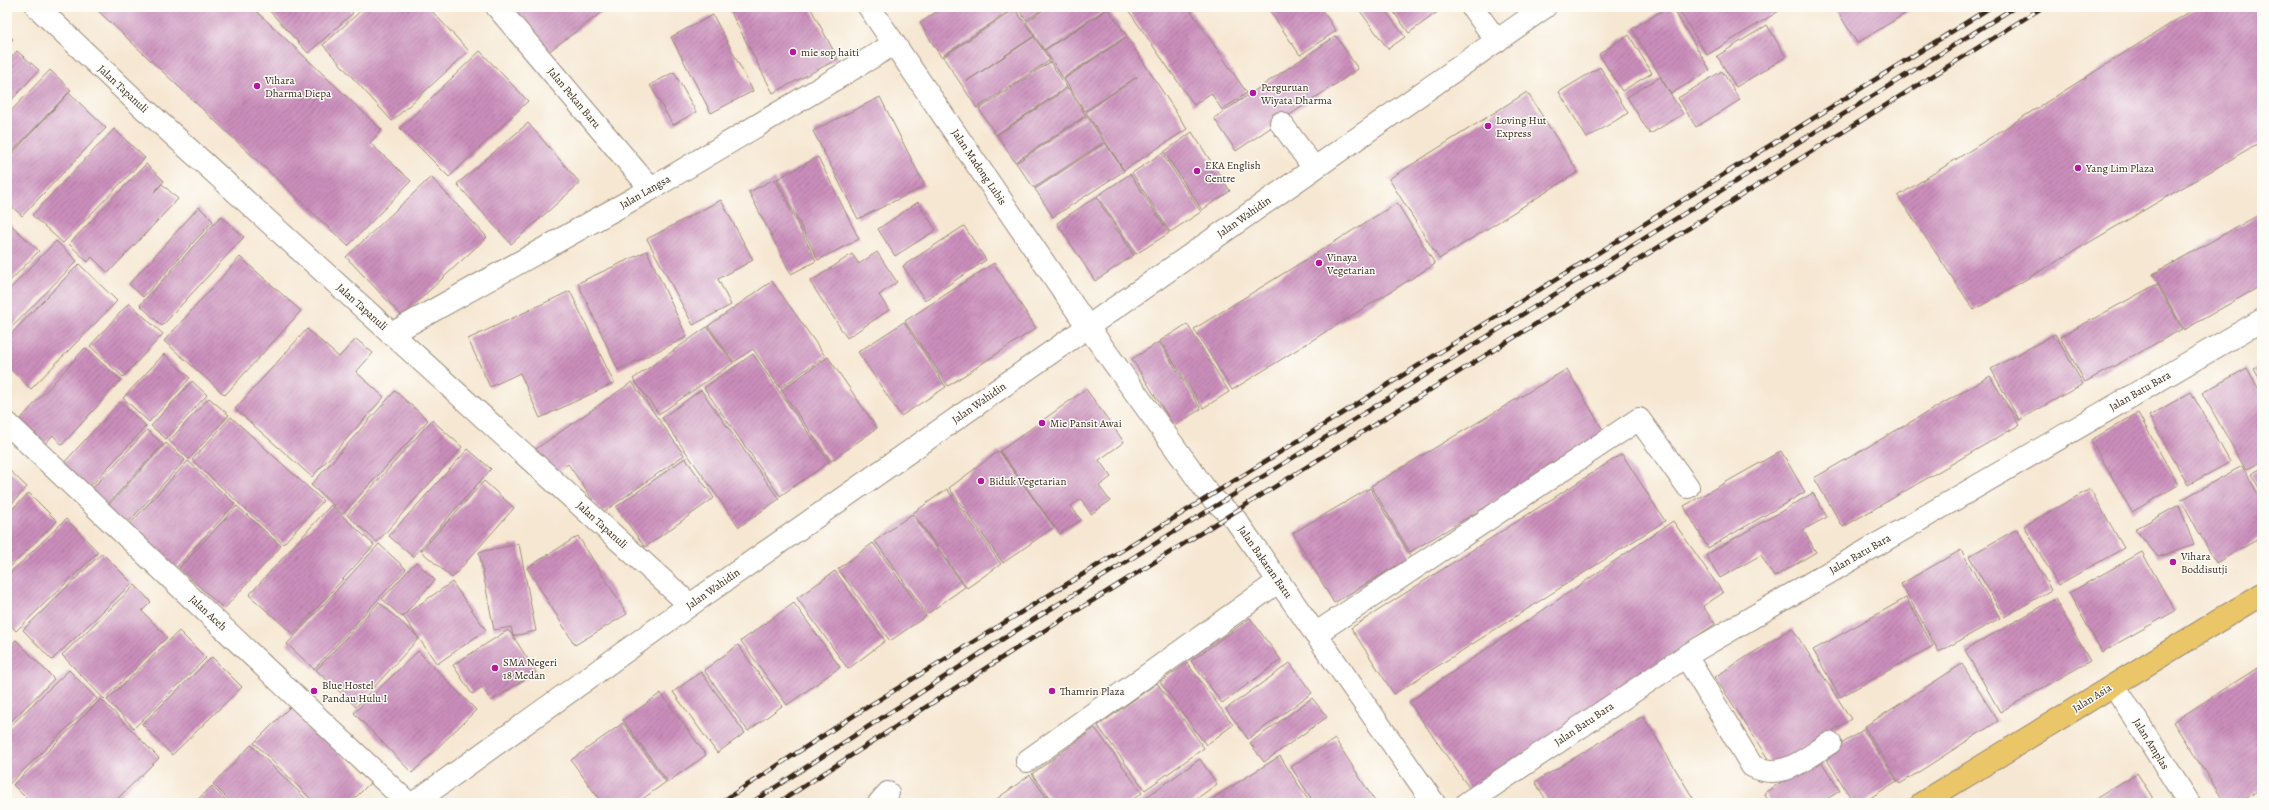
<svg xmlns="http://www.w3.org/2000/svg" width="2269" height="810" font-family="Alegreya,serif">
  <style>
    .building { fill: url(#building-hatch) }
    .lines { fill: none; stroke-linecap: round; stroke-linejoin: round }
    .minor-casing { stroke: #988878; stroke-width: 24 }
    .major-casing { stroke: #988878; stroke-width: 24 }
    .minor { stroke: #fff; stroke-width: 22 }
    .major { stroke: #ebc669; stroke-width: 22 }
    .rail-casing { stroke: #3b2a1e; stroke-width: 4.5 }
    .rail { stroke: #fdfcf7; stroke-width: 3; stroke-dasharray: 9; stroke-linecap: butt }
    .poi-dot { fill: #b5179e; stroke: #fdfcf7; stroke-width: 1.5 }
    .labels { text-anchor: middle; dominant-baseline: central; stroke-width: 3; stroke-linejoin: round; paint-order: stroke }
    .poi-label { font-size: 11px; fill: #3b2a1e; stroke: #fdfcf7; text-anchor: start }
    .street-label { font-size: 11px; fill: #3b2a1e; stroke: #fdfcf7 }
  </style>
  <defs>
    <pattern id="building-hatch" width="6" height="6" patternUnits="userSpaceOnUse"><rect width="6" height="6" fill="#cb8ebc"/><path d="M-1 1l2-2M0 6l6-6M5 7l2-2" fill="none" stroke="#a67498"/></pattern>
  </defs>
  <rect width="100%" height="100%" fill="#fdfcf7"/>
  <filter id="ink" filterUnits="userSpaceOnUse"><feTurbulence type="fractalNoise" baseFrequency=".025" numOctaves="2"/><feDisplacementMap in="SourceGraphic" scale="8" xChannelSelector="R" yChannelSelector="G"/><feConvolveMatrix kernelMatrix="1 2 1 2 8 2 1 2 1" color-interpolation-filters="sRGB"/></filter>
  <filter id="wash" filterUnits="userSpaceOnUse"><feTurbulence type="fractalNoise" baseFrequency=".012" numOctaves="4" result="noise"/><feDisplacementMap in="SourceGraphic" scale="16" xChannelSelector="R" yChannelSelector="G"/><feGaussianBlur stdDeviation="0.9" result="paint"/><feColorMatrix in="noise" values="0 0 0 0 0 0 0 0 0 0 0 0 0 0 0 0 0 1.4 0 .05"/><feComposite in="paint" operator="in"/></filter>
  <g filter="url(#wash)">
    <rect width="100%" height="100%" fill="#f6e7d2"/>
    <g id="blocks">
      <g class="building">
        <path d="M94,7H252L382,130L370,143L411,181L348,246Z"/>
        <path d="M266,7H347L353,13L308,53Z"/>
        <path d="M365,7H428L469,51L392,121L323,45Z"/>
        <path d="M509,7H609L544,55Z"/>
        <path d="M728,7H810L838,59L773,93Z"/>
        <path d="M944,7H1014V8L941,57L920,23Z"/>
        <path d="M1017,7H1046L1026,20Z"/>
        <path d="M1048,7H1109L1044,50L1026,22Z"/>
        <path d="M1126,7H1188L1247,93L1222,110L1211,93L1194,105Z"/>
        <path d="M1267,7H1320L1336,31L1300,55Z"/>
        <path d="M1357,7H1383L1405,37L1388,49Z"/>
        <path d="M1390,7H1444L1409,33Z"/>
        <path d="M1668,7H1672L1710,70L1671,94L1632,29Z"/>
        <path d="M1677,7H1777L1779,11L1707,55Z"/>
        <path d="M1835,7H1916L1857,43Z"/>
        <path d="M2197,7H2262V141L1974,310L1898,196Z"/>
        <path d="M1015,9L1034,36L967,81L1034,37L1050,60L977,108L943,57Z"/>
        <path d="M1108,9L1127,36L1063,78L1045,50Z"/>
        <path d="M713,15L753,91L711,113L671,37Z"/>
        <path d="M1767,25L1786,57L1736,87L1717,56Z"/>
        <path d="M7,33L13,39L7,46Z"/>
        <path d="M1629,35L1652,73L1622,91L1599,54Z"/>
        <path d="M1336,36L1358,69L1236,151L1214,118Z"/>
        <path d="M1127,37L1187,129L1124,170L1086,112L1137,77L1085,111L1064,79Z"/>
        <path d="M17,51L39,70L7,105V62Z"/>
        <path d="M480,51L528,101L449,177L400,128Z"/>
        <path d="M1050,62L1067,87L996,135L979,109Z"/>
        <path d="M1600,67L1628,113L1587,138L1559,92Z"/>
        <path d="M50,70L71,90L7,157V115Z"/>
        <path d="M1722,71L1740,100L1696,127L1678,98Z"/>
        <path d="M674,72L696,112L673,125L650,85Z"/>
        <path d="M1660,77L1683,114L1650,134L1627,97Z"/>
        <path d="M1068,88L1086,115L1015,162L997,135Z"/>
        <path d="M1527,92L1578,172L1439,259L1389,179Z"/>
        <path d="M69,93L106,128L22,216L7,202V159Z"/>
        <path d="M880,97L925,186L858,219L813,131Z"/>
        <path d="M1087,116L1104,142L1034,188L1016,163Z"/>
        <path d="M528,123L580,183L511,244L457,184Z"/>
        <path d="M114,129L145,158L63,243L32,215Z"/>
        <path d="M1192,132L1230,191L1202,210L1164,152Z"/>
        <path d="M1105,143L1124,171L1053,217L1035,189Z"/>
        <path d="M1162,153L1201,212L1170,232L1132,173Z"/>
        <path d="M818,157L859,239L818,260L777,179Z"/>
        <path d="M146,164L164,181L154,192L162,184L178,199L108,273L92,257L88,262L69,244Z"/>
        <path d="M1130,174L1169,233L1136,254L1097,196Z"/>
        <path d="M431,177L487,237L402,316L346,257Z"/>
        <path d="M775,179L816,261L791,274L749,192Z"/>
        <path d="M1096,197L1134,255L1095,281L1057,223Z"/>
        <path d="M721,200L753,260L718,279L731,305L693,325L647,239Z"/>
        <path d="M918,202L936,230L895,256L878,229Z"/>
        <path d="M1397,203L1435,264L1232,390L1194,329Z"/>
        <path d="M199,207L213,221L143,297L129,284Z"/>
        <path d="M2262,213V285L2184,330L2153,274Z"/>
        <path d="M221,216L244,237L162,326L140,305Z"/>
        <path d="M8,222L39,251L7,284V223Z"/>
        <path d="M964,226L986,260L925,300L903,266Z"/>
        <path d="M56,241L77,261L7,332V292Z"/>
        <path d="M647,251L687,337L618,370L578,283Z"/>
        <path d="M877,252L897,282L879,295L889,310L847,338L810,282L852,254L859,264Z"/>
        <path d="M240,257L301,311L225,395L164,341Z"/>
        <path d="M994,263L1036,328L948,386L905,321Z"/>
        <path d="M79,264L117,301L31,389L7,366V338Z"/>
        <path d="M772,281L825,356L780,388L753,349L734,362L708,326Z"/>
        <path d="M2157,284L2182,329L2085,382L2060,337Z"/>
        <path d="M570,291L614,383L540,418L520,373L490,387L468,339Z"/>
        <path d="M129,303L163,334L123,377L90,346Z"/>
        <path d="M904,322L946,387L901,416L858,352Z"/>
        <path d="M1187,324L1229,392L1203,408L1160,341Z"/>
        <path d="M707,327L733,363L659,414L633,379Z"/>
        <path d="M307,329L339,357L356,339L373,353L356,372L384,397L312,477L235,409Z"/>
        <path d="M2055,334L2083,384L2019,420L1991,369Z"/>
        <path d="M1159,342L1201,409L1174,426L1132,359Z"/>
        <path d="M85,348L121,380L62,445L53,435L42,447L16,424Z"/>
        <path d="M164,354L190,378L149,422L123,398Z"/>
        <path d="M753,354L829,462L780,496L704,388Z"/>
        <path d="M828,357L877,428L831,461L781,390Z"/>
        <path d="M2262,365V384L2254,369Z"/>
        <path d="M2247,368L2262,395V461L2246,470L2202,393Z"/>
        <path d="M1567,369L1606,435L1410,552L1371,486Z"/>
        <path d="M1990,376L2019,425L1843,527L1814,478Z"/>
        <path d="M192,381L207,395L166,439L151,426Z"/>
        <path d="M632,382L684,455L602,513L568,464L551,476L533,451Z"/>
        <path d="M1086,389L1124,442L1099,460L1111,477L1099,486L1110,501L1091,514L1081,499L1071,506L1081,520L1060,534L1000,451Z"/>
        <path d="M701,390L779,499L739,527L662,418Z"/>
        <path d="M395,391L428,420L343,514L311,485Z"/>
        <path d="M2191,392L2230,462L2188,485L2149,416Z"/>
        <path d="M209,398L229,415L189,459L169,441Z"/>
        <path d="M120,402L146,426L86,491L60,467Z"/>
        <path d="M2138,413L2178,485L2132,512L2091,440Z"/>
        <path d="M231,417L323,501L283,544L192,460Z"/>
        <path d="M432,420L462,447L377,542L347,515Z"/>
        <path d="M147,430L163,444L104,508L88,493Z"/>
        <path d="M166,443L185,460L124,527L105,509Z"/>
        <path d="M468,449L491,469L413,557L389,536Z"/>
        <path d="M999,451L1054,527L1003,563L949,488Z"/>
        <path d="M1781,451L1805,492L1708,548L1684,506Z"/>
        <path d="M1622,454L1665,521L1394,694L1351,628Z"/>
        <path d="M685,458L714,498L645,547L616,507Z"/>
        <path d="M188,461L235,504L174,570L127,527Z"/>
        <path d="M2242,466L2262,501V537L2216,563L2181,500Z"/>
        <path d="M7,468L27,487L7,509Z"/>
        <path d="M2262,468V493L2251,474Z"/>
        <path d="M484,481L514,508L452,578L421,551Z"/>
        <path d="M1370,488L1411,557L1334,603L1293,533Z"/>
        <path d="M947,489L1001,564L967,588L913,513Z"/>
        <path d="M2090,489L2124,548L2058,585L2024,526Z"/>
        <path d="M29,493L57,521L7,570V514Z"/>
        <path d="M1813,493L1827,517L1803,530L1816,552L1774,577L1761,555L1720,578L1706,555Z"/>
        <path d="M331,505L374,545L293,634L249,595Z"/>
        <path d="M2179,505L2194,544L2158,557L2135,529Z"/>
        <path d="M237,506L281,546L224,609L179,568Z"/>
        <path d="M912,514L965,587L927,614L875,541Z"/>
        <path d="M66,519L98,552L16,631L7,621V576Z"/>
        <path d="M1673,521L1723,593L1703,606L1715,624L1472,792L1409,702Z"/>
        <path d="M2017,529L2051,590L2004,617L1969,556Z"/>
        <path d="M578,536L627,614L575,645L527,568Z"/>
        <path d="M873,543L926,616L890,641L838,569Z"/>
        <path d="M379,544L406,569L314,669L287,644Z"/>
        <path d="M519,544L536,631L513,636L536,672L491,701L482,687L472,694L453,665L508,630L513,636L511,627L494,630L479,552Z"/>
        <path d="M1961,550L2000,618L1939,652L1901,584Z"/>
        <path d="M2142,552L2175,611L2102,652L2069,593Z"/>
        <path d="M102,553L132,583L52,660L23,630Z"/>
        <path d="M416,562L435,580L402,617L382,599Z"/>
        <path d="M835,571L885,641L848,669L797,598Z"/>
        <path d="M452,582L486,630L437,664L403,616Z"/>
        <path d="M135,585L151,602L142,611L167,637L104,699L62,655Z"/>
        <path d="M1906,598L1933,646L1840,697L1813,650Z"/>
        <path d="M2055,599L2090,661L2000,712L1965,650Z"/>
        <path d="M379,602L419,638L356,707L316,670Z"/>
        <path d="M794,603L840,667L787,705L741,641Z"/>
        <path d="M1250,618L1281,660L1222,703L1191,661Z"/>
        <path d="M1792,628L1851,719L1774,768L1715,677Z"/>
        <path d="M179,631L206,658L134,728L107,700Z"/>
        <path d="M16,640L54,679L7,725V648Z"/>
        <path d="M738,645L782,706L748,731L704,670Z"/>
        <path d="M418,651L476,710L412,773L354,713Z"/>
        <path d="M212,657L242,687L172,755L142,724Z"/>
        <path d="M1187,663L1233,725L1206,745L1160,682Z"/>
        <path d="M1290,663L1312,693L1248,739L1226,709Z"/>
        <path d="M1962,664L1998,721L1900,784L1864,727Z"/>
        <path d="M2262,665V788L2239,803H2225L2173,722Z"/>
        <path d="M69,670L97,699L7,786V729Z"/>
        <path d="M701,672L745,733L717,753L673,692Z"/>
        <path d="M1157,683L1204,748L1145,790L1098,726Z"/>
        <path d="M661,693L706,755L668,782L623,720Z"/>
        <path d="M1312,698L1327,717L1264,762L1250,743Z"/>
        <path d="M101,699L159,758L113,803H31L13,785Z"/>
        <path d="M291,706L370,783L350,803H315L254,743Z"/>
        <path d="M1643,716L1696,803H1548L1535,782Z"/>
        <path d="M623,723L666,782L637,803H602L571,760Z"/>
        <path d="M1095,728L1142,793L1128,803H1054L1032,774Z"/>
        <path d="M1863,730L1897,781L1862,803H1854L1824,755Z"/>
        <path d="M1335,739L1376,803H1314L1291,767Z"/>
        <path d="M251,745L310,803H232L213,784Z"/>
        <path d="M1280,756L1310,803H1205Z"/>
        <path d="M1819,758L1840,791L1820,803H1770L1764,793Z"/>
        <path d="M1200,759L1217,784L1191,803H1138Z"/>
        <path d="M2137,773L2156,803H2089Z"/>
        <path d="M1030,775L1051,803H991Z"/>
        <path d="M212,786L229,803H194Z"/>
      </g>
    </g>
  </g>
  <g filter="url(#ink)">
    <use href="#blocks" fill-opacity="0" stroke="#988878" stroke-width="1"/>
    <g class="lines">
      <defs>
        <g id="minor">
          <path d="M37,7L137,102L690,605"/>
          <path d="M497,7L651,189"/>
          <path d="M869,7L1088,327L1210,496L1235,519L1434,803"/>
          <path d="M1472,7L1497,41"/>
          <path d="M1281,123L1314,168"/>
          <path d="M391,334L651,189L894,44"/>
          <path d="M7,423L408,803"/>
          <path d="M1315,634L1639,419L1688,487"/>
          <path d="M1686,656L1752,766C1783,781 1804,759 1830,743"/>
          <path d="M2114,685L2189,803"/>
          <path d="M1027,761L1279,581"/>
          <path d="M414,803L690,605L1545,7"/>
          <path d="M879,803L888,793"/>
          <path d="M1467,803L1686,656L2262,320"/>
        </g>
        <path id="major" d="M1922,803L2262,594"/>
      </defs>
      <use href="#minor" class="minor-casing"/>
      <use href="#major" class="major-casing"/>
      <use href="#minor" class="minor"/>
      <use href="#major" class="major"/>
      <defs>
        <g id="rail">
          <path d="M720,803L864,709L1210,496L1991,7"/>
          <path d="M751,803L1012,633L2015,7"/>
          <path d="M778,803L1020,646L2043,7"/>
        </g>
      </defs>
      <use href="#rail" class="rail-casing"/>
      <use href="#rail" class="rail"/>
    </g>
  </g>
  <g class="poi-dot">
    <circle cx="793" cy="52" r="4"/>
    <circle cx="257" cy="86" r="4"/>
    <circle cx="1253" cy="93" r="4"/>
    <circle cx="1488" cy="126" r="4"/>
    <circle cx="2078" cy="168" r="4"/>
    <circle cx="1197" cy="171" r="4"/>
    <circle cx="1319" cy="263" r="4"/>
    <circle cx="1042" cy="423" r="4"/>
    <circle cx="981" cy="481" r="4"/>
    <circle cx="2173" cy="562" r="4"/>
    <circle cx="495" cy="668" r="4"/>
    <circle cx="314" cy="691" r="4"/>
    <circle cx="1052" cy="691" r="4"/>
  </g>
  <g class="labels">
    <g class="poi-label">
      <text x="801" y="52">mie sop haiti</text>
      <text x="265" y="80">Vihara<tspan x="265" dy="13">Dharma Diepa</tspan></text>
      <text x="1261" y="87">Perguruan<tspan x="1261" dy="13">Wiyata Dharma</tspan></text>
      <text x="1496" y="120">Loving Hut<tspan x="1496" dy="13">Express</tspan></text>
      <text x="1205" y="165">EKA English<tspan x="1205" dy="13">Centre</tspan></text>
      <text x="2086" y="168">Yang Lim Plaza</text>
      <text x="1327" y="257">Vinaya<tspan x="1327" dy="13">Vegetarian</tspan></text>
      <text x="1050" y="423">Mie Pansit Awai</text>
      <text x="989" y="481">Biduk Vegetarian</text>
      <text x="2181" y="556">Vihara<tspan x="2181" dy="13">Boddisutji</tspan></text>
      <text x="503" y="662">SMA Negeri<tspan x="503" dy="13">18 Medan</tspan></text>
      <text x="322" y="685">Blue Hostel<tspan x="322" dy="13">Pandau Hulu I</tspan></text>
      <text x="1060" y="691">Thamrin Plaza</text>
    </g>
    <g class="street-label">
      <text transform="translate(123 89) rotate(43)">Jalan Tapanuli</text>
      <text transform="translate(574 98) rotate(50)">Jalan Pekan Baru</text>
      <text transform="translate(979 167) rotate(56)">Jalan Madong Lubis</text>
      <text transform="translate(645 192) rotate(-30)">Jalan Langsa</text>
      <text transform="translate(1244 217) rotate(-35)">Jalan Wahidin</text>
      <text transform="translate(362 307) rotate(42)">Jalan Tapanuli</text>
      <text transform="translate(2140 391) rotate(-30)">Jalan Batu Bara</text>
      <text transform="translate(979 403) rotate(-35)">Jalan Wahidin</text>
      <text transform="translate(602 525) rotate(42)">Jalan Tapanuli</text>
      <text transform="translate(1860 554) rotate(-30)">Jalan Batu Bara</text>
      <text transform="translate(1265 562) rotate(55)">Jalan Bakaran Batu</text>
      <text transform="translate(713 589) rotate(-35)">Jalan Wahidin</text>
      <text transform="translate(208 613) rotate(43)">Jalan Aceh</text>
      <text transform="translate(2092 698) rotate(-32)">Jalan Asia</text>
      <text transform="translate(1584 724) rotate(-34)">Jalan Batu Bara</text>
      <text transform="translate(2151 744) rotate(58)">Jalan Amplas</text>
    </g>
  </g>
  <rect width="2269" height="810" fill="none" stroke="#fdfcf7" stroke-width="24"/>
</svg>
